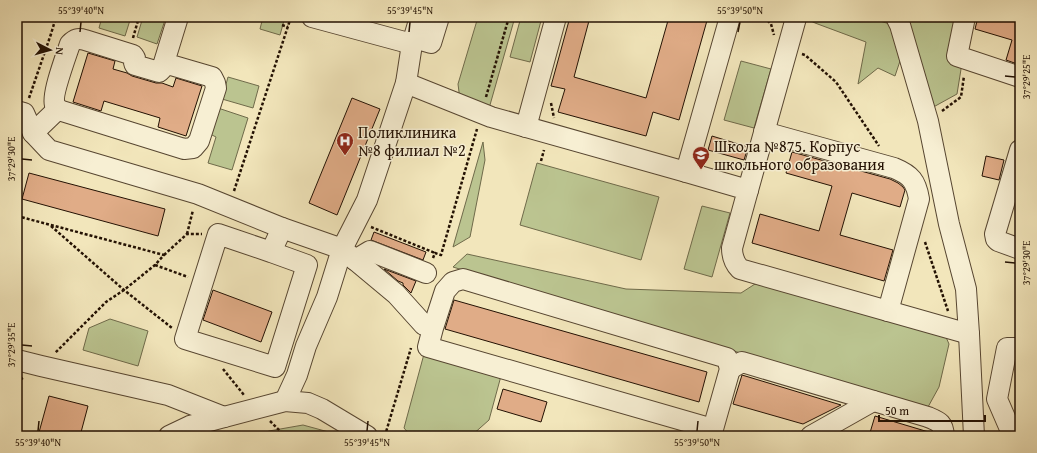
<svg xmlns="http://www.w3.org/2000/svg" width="1037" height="453" font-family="'Gentium Book Plus',serif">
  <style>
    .green { fill: #bbc490; stroke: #6f6a4a }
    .building { fill: #e0ac87; stroke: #231103 }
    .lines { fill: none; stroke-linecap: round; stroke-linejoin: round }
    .minor-casing { stroke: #574631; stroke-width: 22 }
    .path { stroke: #231103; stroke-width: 2.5; stroke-dasharray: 3 2; stroke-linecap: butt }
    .minor { stroke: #f7efd3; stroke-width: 20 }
    .ticks { fill: none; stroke: #231103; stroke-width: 1.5 }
    .labels { text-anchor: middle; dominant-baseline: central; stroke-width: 3; stroke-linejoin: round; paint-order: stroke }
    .poi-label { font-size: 16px; fill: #231103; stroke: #f7efd3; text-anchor: start }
    .neatline { fill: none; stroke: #231103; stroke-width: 1.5 }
    .ticks-label { font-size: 10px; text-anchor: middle; fill: #231103 }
  </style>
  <rect width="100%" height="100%" fill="#f2e6bb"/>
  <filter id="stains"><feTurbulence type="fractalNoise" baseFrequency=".005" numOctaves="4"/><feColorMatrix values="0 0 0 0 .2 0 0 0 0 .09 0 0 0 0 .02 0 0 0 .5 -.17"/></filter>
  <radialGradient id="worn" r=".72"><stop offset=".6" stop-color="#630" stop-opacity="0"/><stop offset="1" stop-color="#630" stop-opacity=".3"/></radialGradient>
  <g class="green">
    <path d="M102,17H131L125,36L99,28Z"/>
    <path d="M143,17H166L157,44L137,37Z"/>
    <path d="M263,17H285L280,35L260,29Z"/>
    <path d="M478,17H515L488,112L460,100L458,84Z"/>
    <path d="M521,17H542L530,62L510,57Z"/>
    <path d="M803,17H867L893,25L902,55L895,76L878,68L858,84L866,42L815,23Z"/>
    <path d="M900,17H960L962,63L957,94L928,110Z"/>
    <path d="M741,61L771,69L754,128L724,120Z"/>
    <path d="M228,77L259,86L253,108L222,99Z"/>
    <path d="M218,108L248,118L232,170L208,163L216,137L210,134Z"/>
    <path d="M483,142L485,160L470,237L453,247Z"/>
    <path d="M537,163L659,197L641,260L520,225Z"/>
    <path d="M702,206L730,213L712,277L684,269Z"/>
    <path d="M467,254L626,289L741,293L755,284L939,321L949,344L939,387L928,407L602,313L453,267Z"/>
    <path d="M110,319L148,331L138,366L83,350L89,328Z"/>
    <path d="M424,354L501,376L489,420L471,436H411L404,428Z"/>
    <path d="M303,425L336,434L340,436H258L269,431Z"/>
  </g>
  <g class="building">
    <path d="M570,17H590L574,77L646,98L669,17H708L679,120L653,112L646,136L558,112L565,89L551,86Z"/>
    <path d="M978,17H1020V65L1006,60L1012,40L975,29Z"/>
    <path d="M88,53L115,61L113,69L127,73L132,76L156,83H162L173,87L176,78L202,86L186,136L158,127L160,118L104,101L101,111L73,102Z"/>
    <path d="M352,98L380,109L337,215L309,203Z"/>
    <path d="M712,136L748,147L744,160L708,150Z"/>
    <path d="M792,152L890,179L898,183L903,187L905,190L900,207L852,193L840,235L893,250L884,281L752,243L760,214L819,231L832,186L786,173Z"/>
    <path d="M986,156L1004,160L999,180L982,176Z"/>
    <path d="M29,173L165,209L158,236L22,199Z"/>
    <path d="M374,232L426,252L423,260L371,240Z"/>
    <path d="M384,269L416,281L411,293L403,285V283L398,281Z"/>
    <path d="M213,290L272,312L261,342L203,320Z"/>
    <path d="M454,300L707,372L699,402L445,329Z"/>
    <path d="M742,375L841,405L803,424L733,404Z"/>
    <path d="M503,389L547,402L541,422L497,409Z"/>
    <path d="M49,396L88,406L80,436H38Z"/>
    <path d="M875,416L932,433V436H869Z"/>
  </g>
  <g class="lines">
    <defs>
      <g id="minor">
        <path d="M312,17L412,44"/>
        <path d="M420,17L412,44L406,83L367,200L342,249L396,294L424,325"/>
        <path d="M730,17L686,172L748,190L732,248C732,257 734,263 740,269L969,334"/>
        <path d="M896,17L900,25L928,121L949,224L966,289L969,334L974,436"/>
        <path d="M965,17L957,56L1020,77"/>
        <path d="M414,38L431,43L439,17"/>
        <path d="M164,63L212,77L215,83L216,88L199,141L193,148L184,149L62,111C59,110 56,108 55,105C51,96 66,56 70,44C75,39 78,38 85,40L133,55L135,58L134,63L135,65L159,72L162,69L178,17"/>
        <path d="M406,83L491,117L686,172"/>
        <path d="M17,111L24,113L33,133L49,150L198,194L282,228L342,249L327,297L306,346L297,375L285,401"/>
        <path d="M526,127L556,17"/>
        <path d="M764,132L894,168C911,175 916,181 919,199L888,311"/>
        <path d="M33,133L58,109"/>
        <path d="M1020,150L995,234L996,239L998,241L1020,249"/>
        <path d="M748,190L796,18"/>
        <path d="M271,252L218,234L185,339L275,367L307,265L271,252L282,228"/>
        <path d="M355,260L370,251L426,273"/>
        <path d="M17,360L41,366L168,395L224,417"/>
        <path d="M730,369L742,362L928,417C940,422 943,423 944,436"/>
        <path d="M169,436L190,426L285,401L308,403L322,409L367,436"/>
        <path d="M711,436L713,429L730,369L727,358L463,279L453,282L445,291L433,328L428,347L713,429"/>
        <path d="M811,436L873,401"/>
        <path d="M1013,436L997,399L1007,348H1020"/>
      </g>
    </defs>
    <use href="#minor" class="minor-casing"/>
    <g class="path">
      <path d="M764,17L771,24L774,35"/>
      <path d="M282,25L288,27"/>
      <path d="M133,38L139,17"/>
      <path d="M802,54L805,55L836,82L879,146"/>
      <path d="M486,97L509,17"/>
      <path d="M29,98L51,34L56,17"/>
      <path d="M551,103L554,118"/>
      <path d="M942,111L961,97L964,76"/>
      <path d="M541,161L544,150"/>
      <path d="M234,191L291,17"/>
      <path d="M17,216L164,255L155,265L124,290L106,302L55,353"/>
      <path d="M51,226L124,290L172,328"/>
      <path d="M371,227L435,253"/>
      <path d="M187,234L193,210"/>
      <path d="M925,242L948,311"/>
      <path d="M164,255L187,234H202"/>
      <path d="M433,258L435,253L441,255L477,129"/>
      <path d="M155,265L188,277"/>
      <path d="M223,369L244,395"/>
      <path d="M17,381L23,378"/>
      <path d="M270,421L285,436"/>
      <path d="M387,436L386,432L411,348"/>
    </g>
    <use href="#minor" class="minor"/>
  </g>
  <path class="ticks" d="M80,32L81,22M409,32L410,22M738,32L740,22M1005,76L1015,77M22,159L32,160M1005,262L1015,263M22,345L32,346M38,431L39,421M367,431L368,421M697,431L698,421"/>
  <defs>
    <symbol id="hospital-pin" viewBox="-11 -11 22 30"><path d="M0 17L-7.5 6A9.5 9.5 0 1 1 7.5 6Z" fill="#8f2418" stroke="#f7efd3"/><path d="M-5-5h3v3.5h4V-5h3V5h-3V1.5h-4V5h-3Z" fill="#fff"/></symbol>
    <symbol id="school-pin" viewBox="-11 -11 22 30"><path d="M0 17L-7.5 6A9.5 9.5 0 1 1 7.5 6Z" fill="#8f2418" stroke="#f7efd3"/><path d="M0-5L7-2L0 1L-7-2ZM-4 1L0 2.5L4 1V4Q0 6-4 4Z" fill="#fff"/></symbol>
  </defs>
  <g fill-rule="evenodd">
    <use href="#hospital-pin" x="335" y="131" width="20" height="27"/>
    <use href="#school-pin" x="691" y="145" width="20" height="27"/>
  </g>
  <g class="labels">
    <g class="poi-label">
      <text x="358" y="132">Поликлиника<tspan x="358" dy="18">№8 филиал №2</tspan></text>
      <text x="714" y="146">Школа №875. Корпус<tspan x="714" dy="18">школьного образования</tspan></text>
    </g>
  </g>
  <rect width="1037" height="453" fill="none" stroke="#f2e6bb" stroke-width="44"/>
  <g transform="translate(50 50) rotate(96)" stroke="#f7efd3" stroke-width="3" paint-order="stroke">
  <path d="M0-3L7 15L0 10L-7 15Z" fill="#231103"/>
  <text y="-6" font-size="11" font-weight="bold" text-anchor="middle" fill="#231103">N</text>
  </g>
  <path d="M879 415v6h106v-6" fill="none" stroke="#231103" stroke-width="2"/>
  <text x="885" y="415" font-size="12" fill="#231103" stroke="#f7efd3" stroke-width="3" paint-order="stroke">50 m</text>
  <rect x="22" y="22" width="993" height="409" class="neatline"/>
  <g class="ticks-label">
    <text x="81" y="14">55°39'40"N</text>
    <text x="410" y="14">55°39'45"N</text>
    <text x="740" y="14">55°39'50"N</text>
    <text transform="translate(1026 77) rotate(-90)" y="4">37°29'25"E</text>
    <text transform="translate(11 159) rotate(-90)" y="4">37°29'30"E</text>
    <text transform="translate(1026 263) rotate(-90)" y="4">37°29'30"E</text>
    <text transform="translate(11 345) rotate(-90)" y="4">37°29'35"E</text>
    <text x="38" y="446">55°39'40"N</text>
    <text x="367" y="446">55°39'45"N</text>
    <text x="697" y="446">55°39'50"N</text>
  </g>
  <rect width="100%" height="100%" filter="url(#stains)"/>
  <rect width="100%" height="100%" fill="url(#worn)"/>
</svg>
